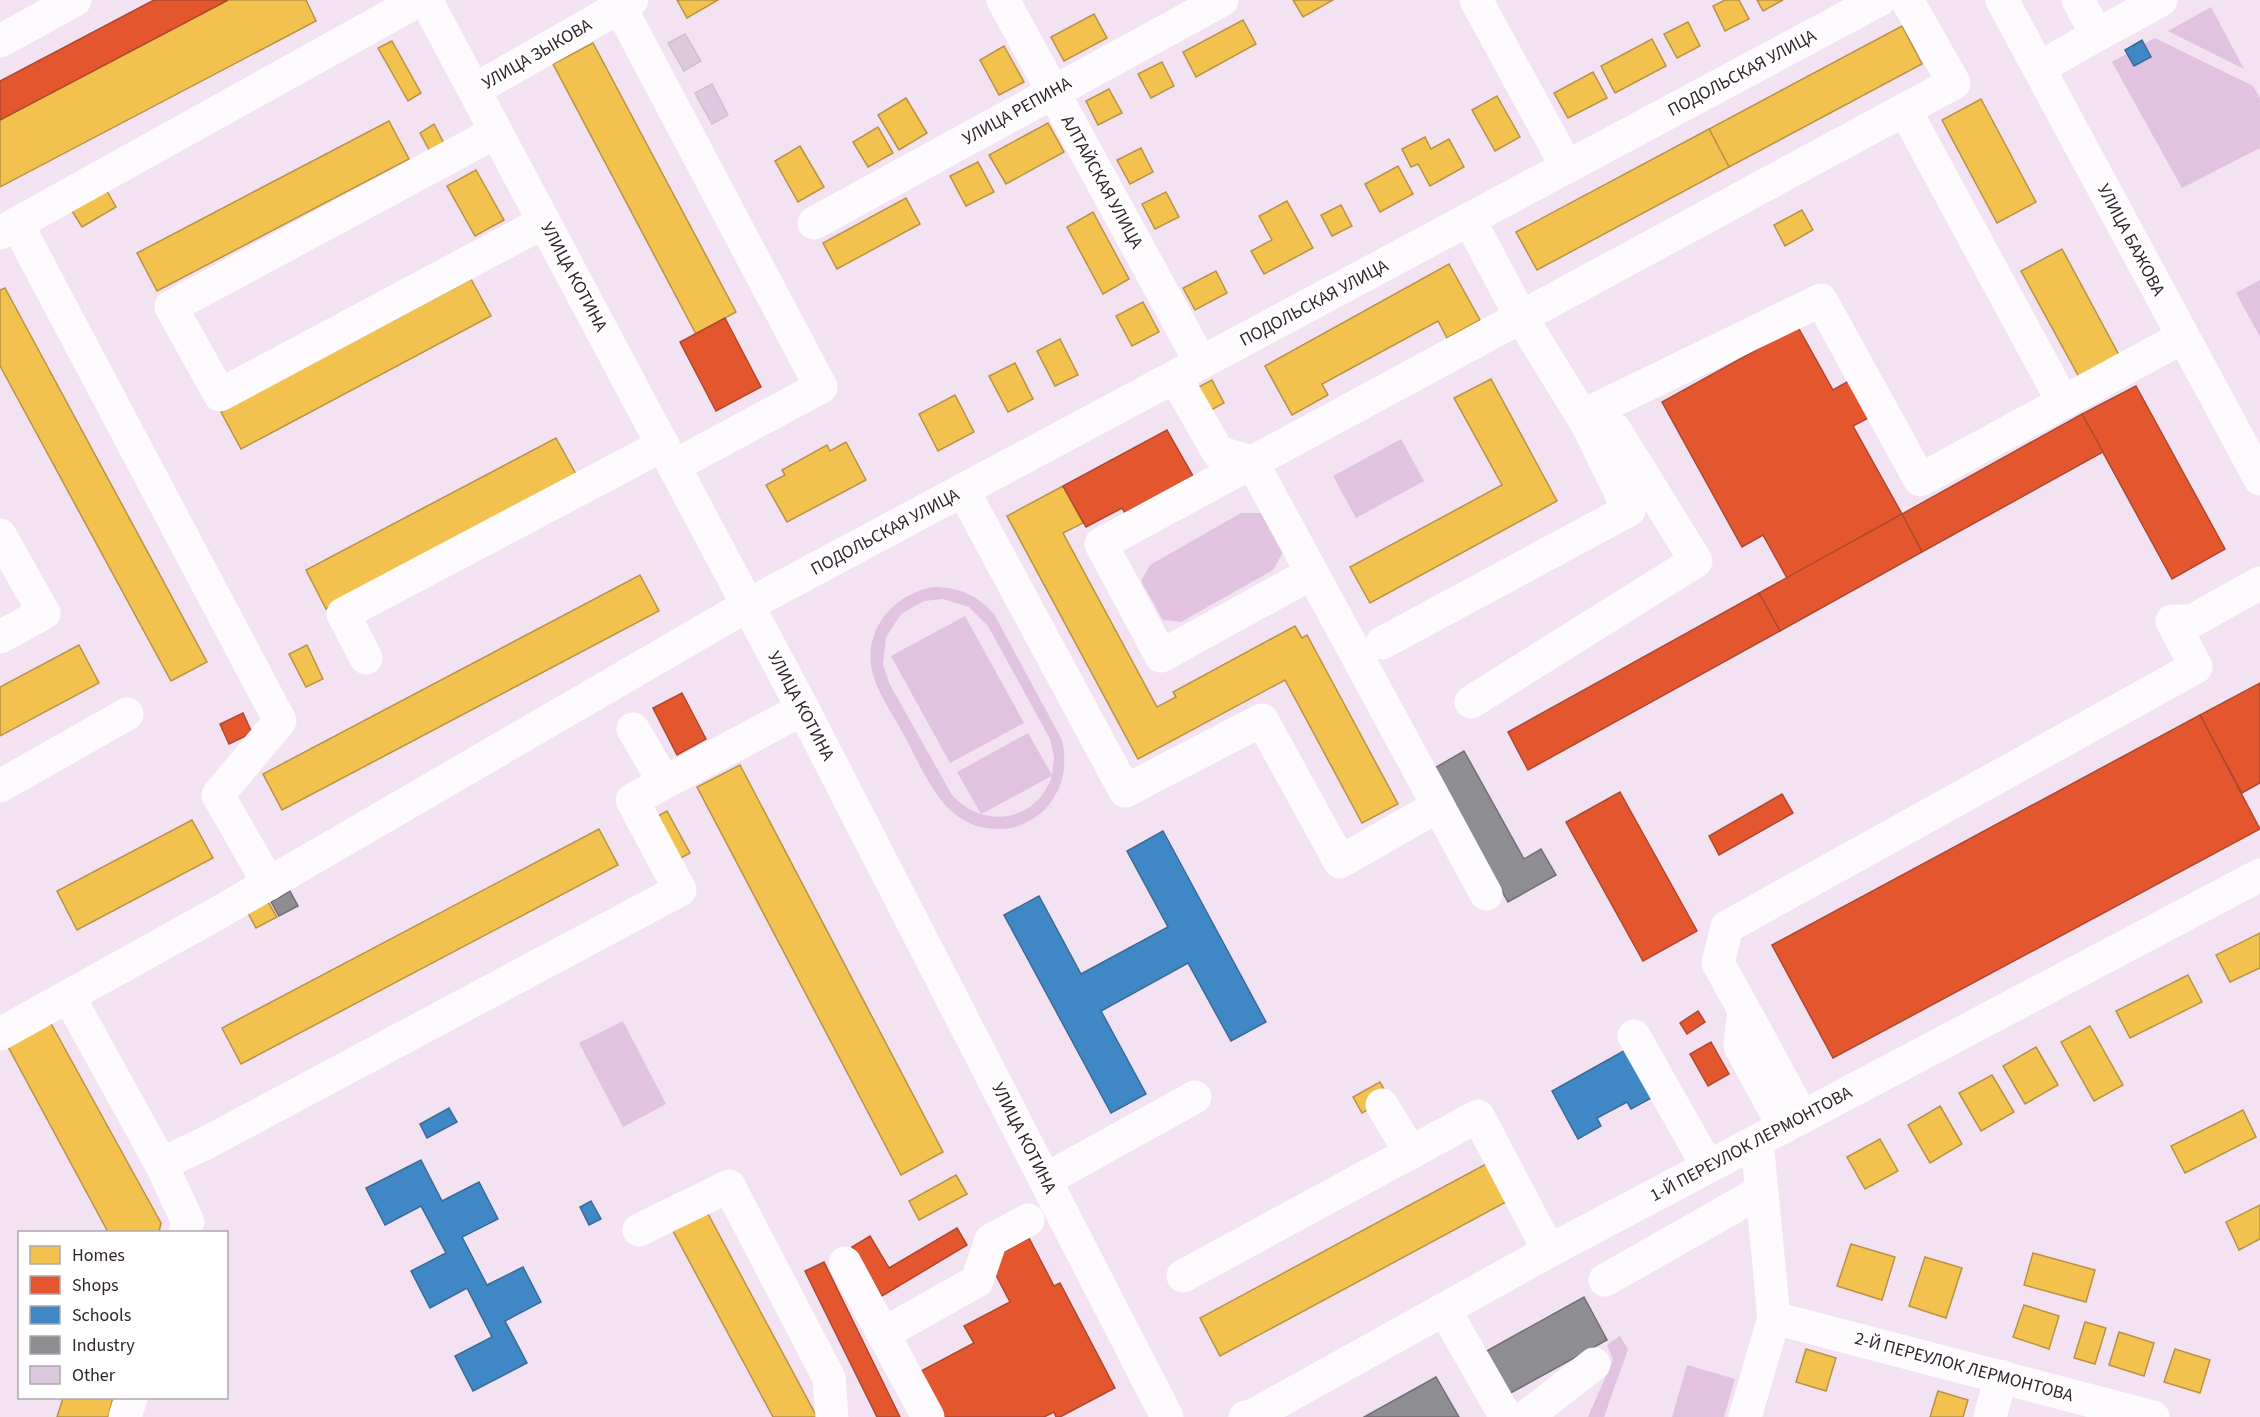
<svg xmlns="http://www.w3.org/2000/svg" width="2260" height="1417" font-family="'Source Sans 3',sans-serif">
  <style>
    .green { fill: #e2c2e1; fill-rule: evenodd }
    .homes { fill: #f2c14e; stroke: #b89245; stroke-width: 1.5 }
    .shops { fill: #e4572e; stroke: #ae482e; stroke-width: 1.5 }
    .schools { fill: #3f88c5; stroke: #3a6a98; stroke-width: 1.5 }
    .industry { fill: #8d8d92; stroke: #716e74; stroke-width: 1.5 }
    .building { fill: #ddc9dd; stroke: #cec0cd; stroke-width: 1.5 }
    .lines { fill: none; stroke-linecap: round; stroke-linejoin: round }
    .minor { stroke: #fdfbfd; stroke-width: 33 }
    .major { stroke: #fdfbfd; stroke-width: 33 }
    .labels { text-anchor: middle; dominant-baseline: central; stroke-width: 6; stroke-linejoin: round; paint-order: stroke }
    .street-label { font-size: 18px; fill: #30252f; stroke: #fff }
  </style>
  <rect width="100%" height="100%" fill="#f3e2f2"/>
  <g class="green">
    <path d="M2211,7L2244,69L2168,31Z"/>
    <path d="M2155,38L2253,86L2260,98V148L2182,188L2112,62Z"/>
    <path d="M2260,280V337L2236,293Z"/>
    <path d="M1401,439L1424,481L1356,518L1333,476Z"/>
    <path d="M1241,513H1261L1283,552L1273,570L1181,622L1163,620L1141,581L1150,565Z"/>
    <path d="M933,587C958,587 977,595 994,614L1062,740C1068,766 1063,792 1043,811C1031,822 1014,830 998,829C945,829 927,778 906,739C896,719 881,699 874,678C860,634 890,595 933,587ZM943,599L969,607L988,626L1050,739L1054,757L1052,775L1028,733L957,772L981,814L1052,776C1037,822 983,830 952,795L889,683L883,664L886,637L901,614L924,601Z"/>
    <path d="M965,616L1024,723L950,763L891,656Z"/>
    <path d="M623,1021L666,1104L623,1127L579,1043Z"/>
    <path d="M1620,1336L1628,1349L1604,1417H1588L1613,1360L1607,1345Z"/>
    <path d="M1687,1365L1735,1379L1724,1417H1672Z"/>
  </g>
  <g class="homes">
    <path d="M228,0H306L316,21L0,187V120Z"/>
    <path d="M677,0H718L687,18Z"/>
    <path d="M1293,0H1333L1303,17Z"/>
    <path d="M1725,0H1739L1749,19L1725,31L1713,6Z"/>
    <path d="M1757,0H1783L1763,11Z"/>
    <path d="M1094,14L1107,38L1064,61L1051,37Z"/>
    <path d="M1243,20L1256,44L1196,77L1183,52Z"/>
    <path d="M1688,22L1700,46L1677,58L1664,34Z"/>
    <path d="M1902,26L1922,64L1729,167L1709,129Z"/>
    <path d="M1652,39L1666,66L1615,93L1601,66Z"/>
    <path d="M392,41L421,93L408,101L378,48Z"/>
    <path d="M593,43L736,312L696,334L553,64Z"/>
    <path d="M1004,46L1024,82L999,95L980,60Z"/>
    <path d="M1162,62L1174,86L1151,98L1138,74Z"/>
    <path d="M1593,72L1607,98L1568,118L1554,93Z"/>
    <path d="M1109,89L1122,113L1098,125L1086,101Z"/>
    <path d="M1497,96L1520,137L1495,151L1472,110Z"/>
    <path d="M906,98L927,133L899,150L878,115Z"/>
    <path d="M1981,99L2036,202L1997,223L1942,120Z"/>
    <path d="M389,121L409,159L157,291L137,253Z"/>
    <path d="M1048,123L1064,152L1006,184L989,155Z"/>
    <path d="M434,124L448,151L434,159L420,133Z"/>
    <path d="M878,127L893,153L868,167L853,142Z"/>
    <path d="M1709,129L1729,167L1537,270L1516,232Z"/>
    <path d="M1425,137L1431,149L1449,139L1464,167L1430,186L1418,164L1411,167L1402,149Z"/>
    <path d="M800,146L824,187L798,202L775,161Z"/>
    <path d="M1141,148L1153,172L1130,184L1117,160Z"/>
    <path d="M978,162L994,192L966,206L950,176Z"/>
    <path d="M1398,166L1413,194L1380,212L1365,184Z"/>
    <path d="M476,170L504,220L475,236L447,186Z"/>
    <path d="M107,191L116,207L82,227L72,211Z"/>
    <path d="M1166,192L1179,217L1155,229L1142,204Z"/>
    <path d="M906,198L920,224L837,269L823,243Z"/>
    <path d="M1287,201L1313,248L1264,274L1251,251L1272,240L1259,216Z"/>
    <path d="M1341,205L1352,226L1332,236L1321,215Z"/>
    <path d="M1802,210L1813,230L1785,246L1774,225Z"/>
    <path d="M1093,212L1129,279L1103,294L1067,227Z"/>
    <path d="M2062,249L2119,355L2079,377L2021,271Z"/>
    <path d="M1449,264L1480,320L1447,338L1438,321L1322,384L1328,395L1292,415L1265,366Z"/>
    <path d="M1216,271L1227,293L1195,310L1183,288Z"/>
    <path d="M471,279L491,316L241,449L221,412Z"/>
    <path d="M5,288L207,662L171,681L0,366V290Z"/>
    <path d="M1143,302L1159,332L1132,346L1116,316Z"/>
    <path d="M1060,339L1078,375L1055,386L1037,351Z"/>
    <path d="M1015,363L1033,399L1008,412L989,376Z"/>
    <path d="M1491,379L1557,501L1370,603L1350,567L1502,485L1454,398Z"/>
    <path d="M1212,380L1224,403L1211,410L1193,390Z"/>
    <path d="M955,395L974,432L938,451L919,414Z"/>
    <path d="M556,438L577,476L326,609L306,570Z"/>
    <path d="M846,442L866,480L787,522L766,485L785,475L782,470L827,445L830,451Z"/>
    <path d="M1063,486L1083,523L1063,533L1157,707L1176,697L1173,692L1295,626L1302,638L1307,635L1398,804L1362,823L1285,680L1138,759L1007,516Z"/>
    <path d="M640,575L659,611L282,810L263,774Z"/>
    <path d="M79,645L99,683L0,736V687Z"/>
    <path d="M307,645L323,679L306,687L289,654Z"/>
    <path d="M740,765L943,1152L901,1175L697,787Z"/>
    <path d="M667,811L690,853L674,862L650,820Z"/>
    <path d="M192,820L213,858L77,930L57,891Z"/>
    <path d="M599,829L618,865L241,1064L222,1028Z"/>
    <path d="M268,902L277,917L256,928L248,913Z"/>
    <path d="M2260,933V968L2230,982L2216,955Z"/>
    <path d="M2188,975L2202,1002L2130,1038L2116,1011Z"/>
    <path d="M49,1020L161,1223L159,1232H108L6,1043Z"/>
    <path d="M2090,1026L2123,1085L2094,1101L2061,1042Z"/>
    <path d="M2036,1047L2058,1085L2025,1104L2003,1066Z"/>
    <path d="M1992,1075L2014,1112L1981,1131L1959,1093Z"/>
    <path d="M1380,1082L1389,1098L1362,1113L1353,1097Z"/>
    <path d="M1940,1106L1962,1144L1930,1163L1908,1125Z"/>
    <path d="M2243,1110L2256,1137L2185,1173L2171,1146Z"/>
    <path d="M1880,1139L1898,1171L1865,1189L1847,1157Z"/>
    <path d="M1486,1164L1506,1202L1220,1356L1200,1318Z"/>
    <path d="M956,1175L967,1194L919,1220L909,1201Z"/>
    <path d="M2260,1205V1239L2239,1250L2226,1222Z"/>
    <path d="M707,1212L817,1417H773L673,1231Z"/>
    <path d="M1851,1244L1895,1257L1882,1300L1837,1286Z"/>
    <path d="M2033,1253L2095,1270L2086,1302L2024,1285Z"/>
    <path d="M1925,1257L1962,1268L1946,1318L1909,1306Z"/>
    <path d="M2024,1305L2059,1316L2049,1349L2013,1337Z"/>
    <path d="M2085,1322L2106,1328L2095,1364L2074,1358Z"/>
    <path d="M2119,1332L2154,1343L2144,1376L2109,1365Z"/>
    <path d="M1806,1349L1836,1358L1826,1391L1796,1382Z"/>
    <path d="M2175,1349L2210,1360L2200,1393L2164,1382Z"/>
    <path d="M1938,1391L1968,1400L1963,1417H1930Z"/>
    <path d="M63,1398H113L108,1417H57Z"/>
  </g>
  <g class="shops">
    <path d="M154,0H228L0,120V81Z"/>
    <path d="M725,318L761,387L716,411L680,342Z"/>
    <path d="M1798,327L1833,390L1854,378L1874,415L1853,426L1902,514L1787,578L1763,535L1742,547L1662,402Z"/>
    <path d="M2136,386L2225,549L2172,579L2082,414Z"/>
    <path d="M2082,414L2103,452L1922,552L1902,514Z"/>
    <path d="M1167,430L1193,476L1125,513L1122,508L1086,527L1063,486Z"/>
    <path d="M1902,514L1922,552L1780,631L1759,593Z"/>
    <path d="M1759,593L1780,631L1528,770L1508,732Z"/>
    <path d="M2260,683V783L2242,793L2200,715Z"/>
    <path d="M682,693L706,739L677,755L653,708Z"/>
    <path d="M243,713L252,733L229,744L220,724Z"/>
    <path d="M2200,715L2260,829L1833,1058L1772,945Z"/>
    <path d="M1620,792L1697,931L1643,961L1566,822Z"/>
    <path d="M1782,794L1793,813L1719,855L1709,836Z"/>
    <path d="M1698,1011L1705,1022L1687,1034L1680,1023Z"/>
    <path d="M1711,1042L1729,1074L1708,1086L1690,1054Z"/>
    <path d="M957,1228L967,1245L882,1296L852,1247L870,1236L889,1268Z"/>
    <path d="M1029,1238L1054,1286L1060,1283L1115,1388L1060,1417H1056L1054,1412L1044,1417H945L921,1371L974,1343L964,1326L1010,1302L988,1260Z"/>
    <path d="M824,1262L900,1417H877L805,1271Z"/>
  </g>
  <g class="schools">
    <path d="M2142,40L2151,57L2134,66L2125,50Z"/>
    <path d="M1163,831L1266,1022L1231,1041L1188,963L1101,1011L1146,1094L1111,1113L1004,915L1039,896L1081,974L1168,927L1127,851Z"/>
    <path d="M1629,1048L1655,1096L1631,1109L1627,1102L1597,1118L1601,1126L1578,1139L1552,1091Z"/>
    <path d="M449,1108L457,1122L427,1138L420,1124Z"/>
    <path d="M421,1160L442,1201L479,1182L498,1219L462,1237L487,1285L523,1267L541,1302L505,1321L527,1363L473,1391L455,1356L492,1337L467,1288L430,1308L411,1271L446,1253L421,1206L385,1225L366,1188Z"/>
    <path d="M591,1201L601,1219L589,1225L580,1207Z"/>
  </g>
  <g class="industry">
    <path d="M1464,751L1524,859L1541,849L1556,875L1508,902L1433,769Z"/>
    <path d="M290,891L298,906L279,916L271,902Z"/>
    <path d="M1584,1297L1607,1340L1507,1395L1483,1353Z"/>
    <path d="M1436,1377L1459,1417H1364Z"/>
  </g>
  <g class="building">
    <path d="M685,34L701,61L684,71L668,43Z"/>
    <path d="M712,84L728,115L712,124L695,93Z"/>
  </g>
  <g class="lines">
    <g class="minor">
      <path d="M426,0L803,709L1167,1417"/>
      <path d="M1003,0L1201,363"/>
      <path d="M1476,0L1567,167"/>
      <path d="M2078,0L2097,35L2161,0"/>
      <path d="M620,7L821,387L674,466"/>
      <path d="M0,41L75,0"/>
      <path d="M2039,68L2097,35"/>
      <path d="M474,90L632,0"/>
      <path d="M1905,110L2063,402"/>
      <path d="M496,132L171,307L220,395L544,222"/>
      <path d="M1469,219L1521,317L1587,424L1615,430L1696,561L1471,702"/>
      <path d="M814,223L1222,0"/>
      <path d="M17,224L280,721L218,795L269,884"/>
      <path d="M0,233L419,0"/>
      <path d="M1175,377L1218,452L1252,462L1486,894"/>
      <path d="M1582,416L1821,300L1920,480L2183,337"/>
      <path d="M963,490L1125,791L1262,720L1340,862L1438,806"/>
      <path d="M0,535L44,613L0,637"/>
      <path d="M1312,573L1161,656L1101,544L1954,83L1907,0"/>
      <path d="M1382,643L1629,510L1587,424"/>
      <path d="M366,658L343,614L663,445"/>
      <path d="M633,729L664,782"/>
      <path d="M0,786L127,714"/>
      <path d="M69,997L161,1164L188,1222L185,1232"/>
      <path d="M1744,1010L1718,963L1727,927L2196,667L2172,621H2192L2260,583"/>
      <path d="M0,1034L218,913L748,605L1879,0"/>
      <path d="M1634,1036L1708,1167"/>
      <path d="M1382,1105L1411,1153"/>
      <path d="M1784,1127L1740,1046L1744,1010L1802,1117"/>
      <path d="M161,1164L206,1143L680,890L632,800L803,709"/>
      <path d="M1045,1180L1195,1097"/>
      <path d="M639,1230L729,1186L829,1378L832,1417"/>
      <path d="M845,1263L928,1417"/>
      <path d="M1183,1276L1478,1116L1549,1251"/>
      <path d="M1605,1280L1762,1191"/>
      <path d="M1444,1309L1506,1417"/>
      <path d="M1774,1318L2153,1417"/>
      <path d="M883,1334L977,1281L991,1240L1028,1220"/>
      <path d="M125,1417L131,1398"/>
      <path d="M1245,1417L1254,1415L1549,1251L2260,875"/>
      <path d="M1526,1417L1594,1364"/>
      <path d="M1745,1417L1774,1318L1757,1141"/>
      <path d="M1990,1417L2001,1376"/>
    </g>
    <path class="major" d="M2002,0L2260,479"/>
  </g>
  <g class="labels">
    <g class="street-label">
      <text transform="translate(537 54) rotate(-30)">УЛИЦА ЗЫКОВА</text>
      <text transform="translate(1742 73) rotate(-28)">ПОДОЛЬСКАЯ УЛИЦА</text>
      <text transform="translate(1017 111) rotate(-29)">УЛИЦА РЕПИНА</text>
      <text transform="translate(1102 182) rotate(61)">АЛТАЙСКАЯ УЛИЦА</text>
      <text transform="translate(2131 240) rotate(62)">УЛИЦА БАЖОВА</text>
      <text transform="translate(574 277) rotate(62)">УЛИЦА КОТИНА</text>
      <text transform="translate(1314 303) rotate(-28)">ПОДОЛЬСКАЯ УЛИЦА</text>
      <text transform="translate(885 532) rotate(-28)">ПОДОЛЬСКАЯ УЛИЦА</text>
      <text transform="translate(801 706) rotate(62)">УЛИЦА КОТИНА</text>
      <text transform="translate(1024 1138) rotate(63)">УЛИЦА КОТИНА</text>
      <text transform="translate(1751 1144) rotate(-28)">1-Й ПЕРЕУЛОК ЛЕРМОНТОВА</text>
      <text transform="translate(1964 1367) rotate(15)">2-Й ПЕРЕУЛОК ЛЕРМОНТОВА</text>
    </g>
  </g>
  <rect x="18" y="1231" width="210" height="168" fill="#ffffff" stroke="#aca8ac" stroke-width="1.5"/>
  <rect x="30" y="1246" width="30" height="18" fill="#f2c14e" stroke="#aca8ac" stroke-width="1.5"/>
  <text x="72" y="1261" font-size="18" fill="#30252f">Homes</text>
  <rect x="30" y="1276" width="30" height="18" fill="#e4572e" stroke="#aca8ac" stroke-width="1.5"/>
  <text x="72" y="1291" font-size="18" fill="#30252f">Shops</text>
  <rect x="30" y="1306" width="30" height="18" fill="#3f88c5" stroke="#aca8ac" stroke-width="1.5"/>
  <text x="72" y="1321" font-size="18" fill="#30252f">Schools</text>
  <rect x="30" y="1336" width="30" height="18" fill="#8d8d92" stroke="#aca8ac" stroke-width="1.5"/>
  <text x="72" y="1351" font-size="18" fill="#30252f">Industry</text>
  <rect x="30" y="1366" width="30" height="18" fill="#ddc9dd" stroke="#aca8ac" stroke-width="1.5"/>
  <text x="72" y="1381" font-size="18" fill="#30252f">Other</text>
</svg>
